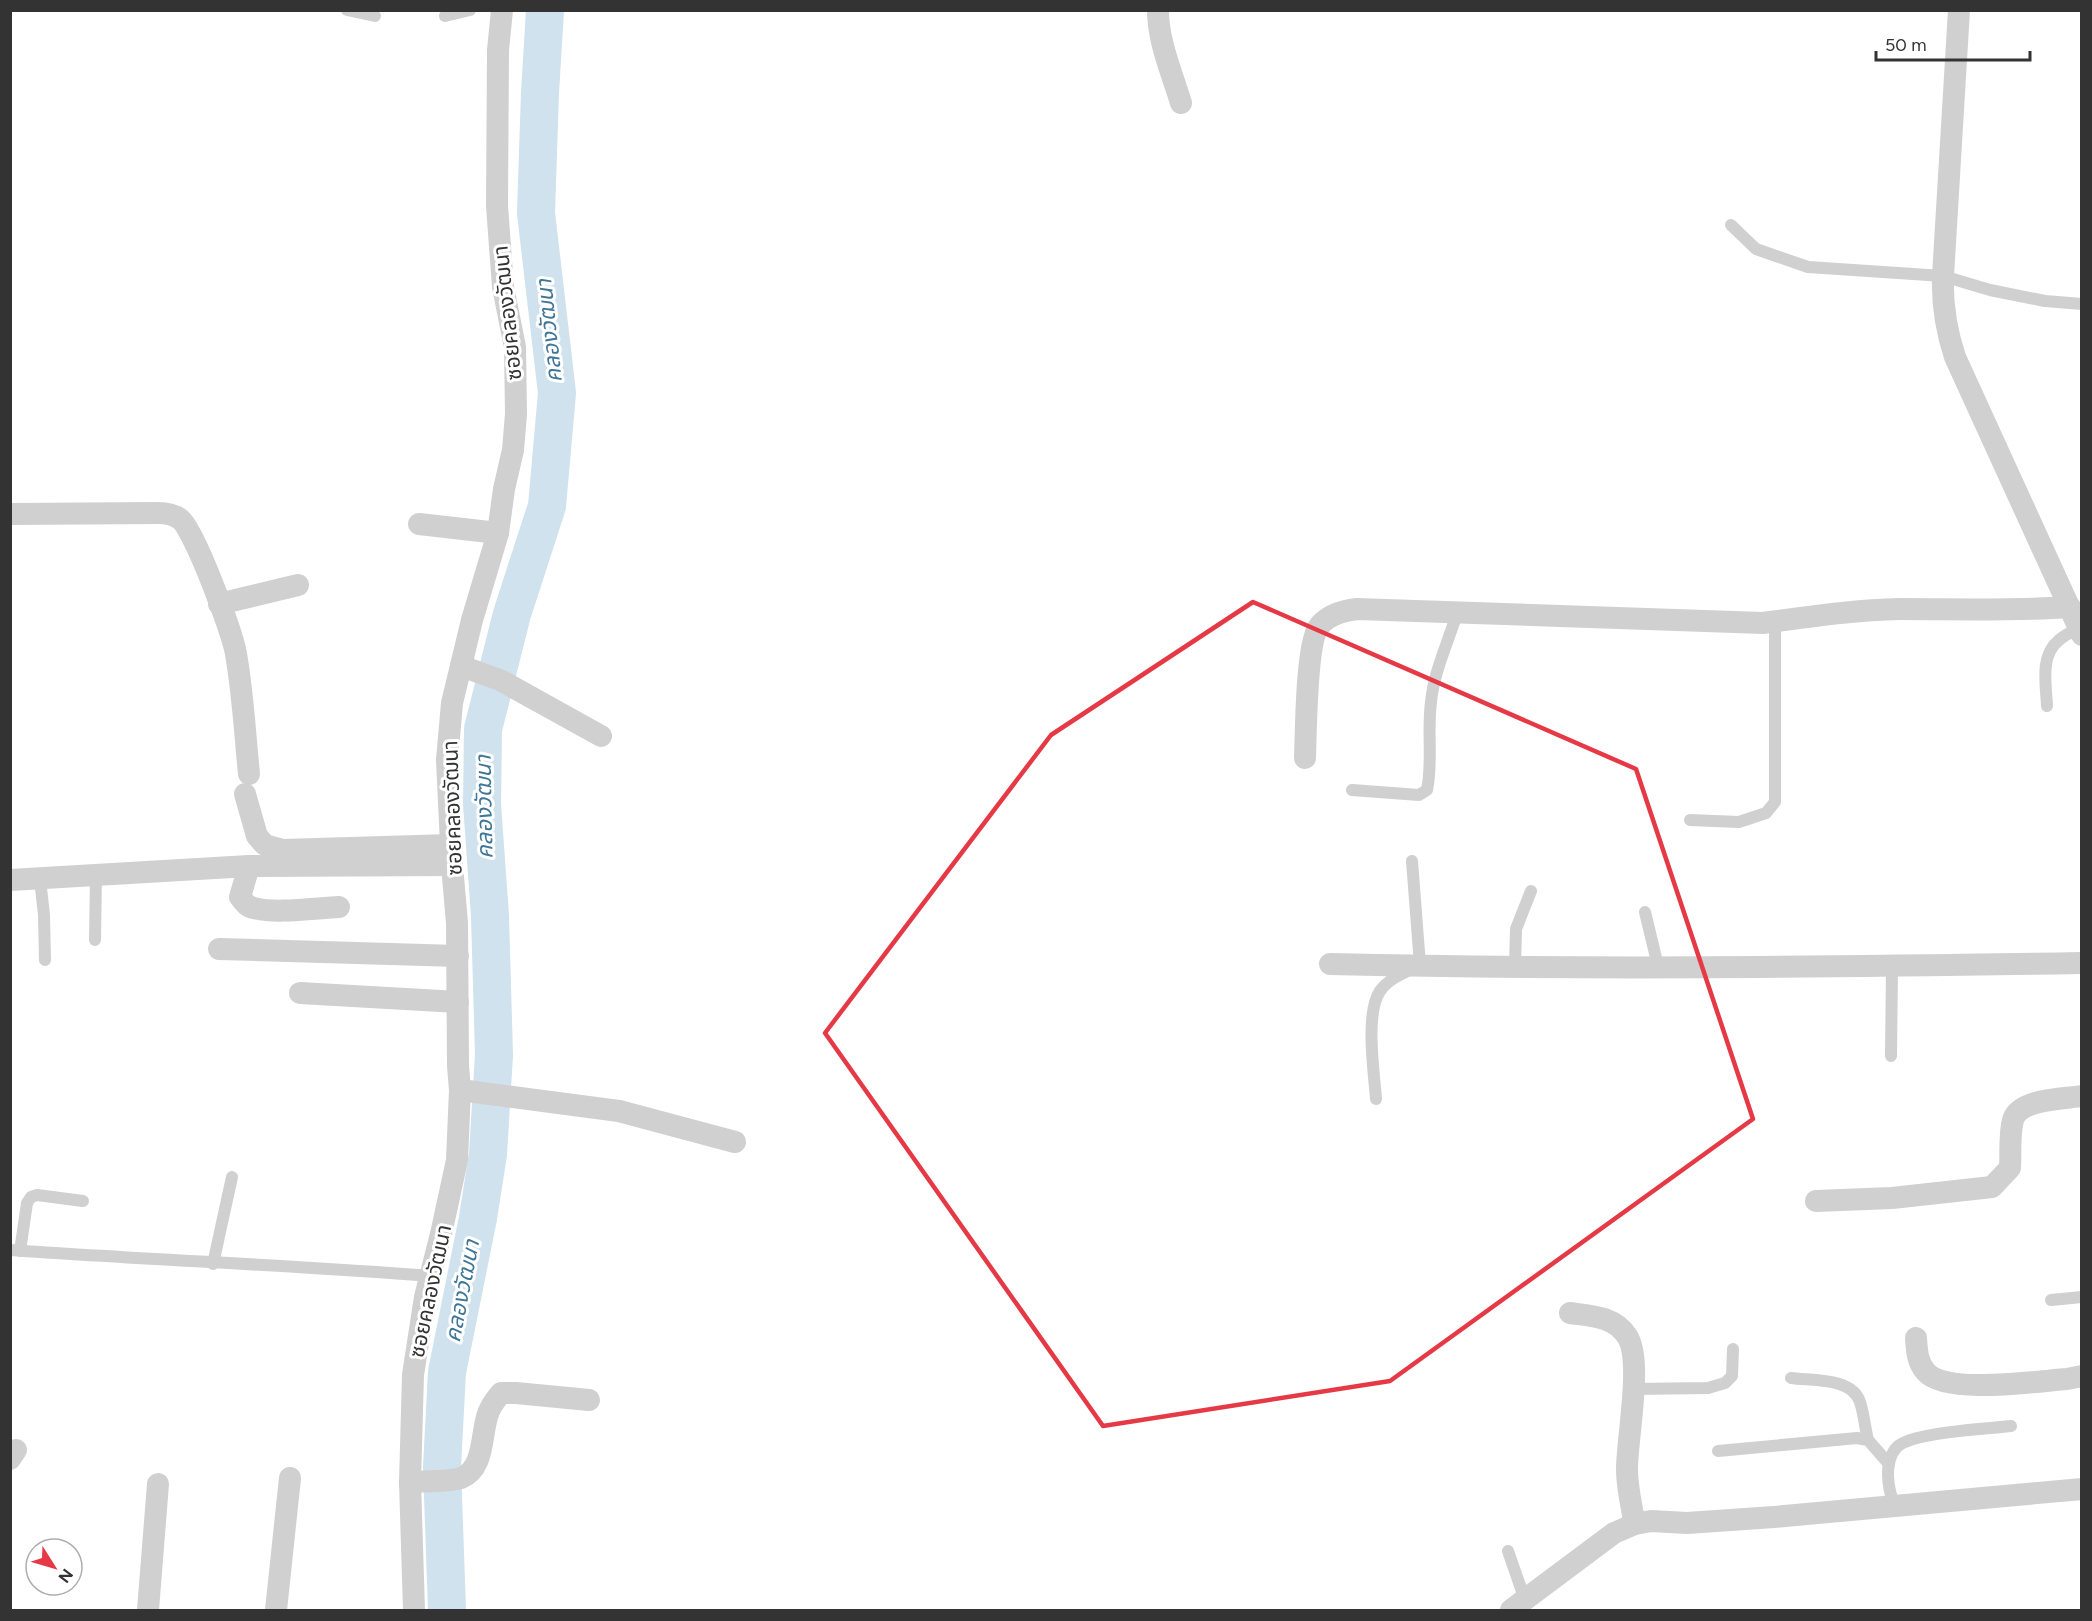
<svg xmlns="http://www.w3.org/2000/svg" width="2092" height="1621" font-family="Figtree,'Noto Sans Thai',sans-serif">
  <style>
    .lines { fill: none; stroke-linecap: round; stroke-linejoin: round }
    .river { stroke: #cfe2ee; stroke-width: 38 }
    .service { stroke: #d0d0d0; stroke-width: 12 }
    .minor { stroke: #d0d0d0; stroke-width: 22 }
    .marked { fill: none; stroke: #e63946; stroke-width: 4.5; stroke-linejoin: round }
    .labels { text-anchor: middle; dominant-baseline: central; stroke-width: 6; stroke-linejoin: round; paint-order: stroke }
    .street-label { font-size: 21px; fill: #333; stroke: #fff }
    .water-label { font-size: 22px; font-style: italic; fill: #3f7597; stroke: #fff }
  </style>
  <rect width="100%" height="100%" fill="#fff"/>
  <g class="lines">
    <path class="river" d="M447,1610L442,1467L447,1372L478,1218L488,1154L494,1055L490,916L482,804L483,729L512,614L547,506L557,393L536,213L540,93L545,10"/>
    <g class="service">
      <path d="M347,10L375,16"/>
      <path d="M445,16L470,10"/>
      <path d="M1731,225L1756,249L1808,267L1943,276L1990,290L2045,301L2082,304"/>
      <path d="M2047,706C2046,684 2040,656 2058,641C2064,635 2072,632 2079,628"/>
      <path d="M1352,790L1419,795L1427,790C1433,762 1427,732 1431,702C1434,671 1448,643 1457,613"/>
      <path d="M1690,820L1739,822L1766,813L1775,802V622"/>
      <path d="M40,879L44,915L45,960"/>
      <path d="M1645,912L1658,966"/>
      <path d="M95,940L96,875"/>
      <path d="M1515,966L1516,929L1531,891"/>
      <path d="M1891,1056L1892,966"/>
      <path d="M1376,1099C1374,1072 1365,1013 1380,991C1389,978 1406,972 1420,965L1412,861"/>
      <path d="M10,1250C151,1260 291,1265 431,1276"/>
      <path d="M20,1251L27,1203L31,1197L37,1195L83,1201"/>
      <path d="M213,1264L232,1177"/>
      <path d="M2051,1300L2082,1297"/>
      <path d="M1791,1378C1812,1381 1852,1377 1860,1402C1864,1414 1865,1428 1868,1440"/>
      <path d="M1633,1389L1708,1388L1725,1383L1732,1376L1733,1349"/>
      <path d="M1718,1451L1857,1438L1868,1440L1889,1464"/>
      <path d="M1894,1505C1888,1488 1883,1462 1897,1447C1912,1432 1988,1429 2011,1426"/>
      <path d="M1508,1551L1525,1600"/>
    </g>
    <g class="minor">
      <path d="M1158,10C1158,42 1172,73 1181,103"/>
      <path d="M1959,10L1943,276C1942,305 1946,330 1955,357L2082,635"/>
      <path d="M10,514L158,513C166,513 173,514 180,519C194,529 233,634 236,654C243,694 245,734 249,774"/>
      <path d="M419,524L498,533"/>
      <path d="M219,604L298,585"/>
      <path d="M461,666L500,680L601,736"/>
      <path d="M1305,758C1306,734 1306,639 1320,625C1330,614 1343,611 1357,609L1763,623C1808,617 1854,610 1900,609C1957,609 2013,611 2070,607"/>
      <path d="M245,794L257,836L265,845L283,850L451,845"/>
      <path d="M249,866L240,897C244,902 247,907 254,908C275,914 316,908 339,907"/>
      <path d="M10,880L249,866L452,865"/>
      <path d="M219,949L458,956"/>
      <path d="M1330,964C1581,970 1831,967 2082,963"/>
      <path d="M300,993L458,1002"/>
      <path d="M460,1090L619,1111L735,1142"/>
      <path d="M1816,1201L1892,1198L1992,1187L2010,1168C2011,1153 2009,1135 2013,1120C2019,1099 2063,1099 2082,1096"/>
      <path d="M1570,1313C1591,1316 1614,1316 1627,1336C1643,1359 1627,1438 1627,1469C1627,1487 1631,1505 1635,1524"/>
      <path d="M1916,1338C1917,1351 1917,1362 1926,1372C1946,1395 2038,1381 2067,1379L2082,1376"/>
      <path d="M10,1459L16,1450"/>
      <path d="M410,1482C422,1481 451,1482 461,1478C484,1469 481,1437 487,1417C489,1408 495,1400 501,1393H516L589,1400"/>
      <path d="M148,1610L158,1484"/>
      <path d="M276,1610L290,1478"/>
      <path d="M414,1610L410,1482L413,1375L425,1297L441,1234L457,1160L460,1090L458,1066L457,923L452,865L447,760L452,703L472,620L498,533L504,489L513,450L516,414L515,347L503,287L497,206L498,50L502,10"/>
      <path d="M1511,1610L1614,1533L1635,1524L1651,1521L1687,1523L1774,1517L2082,1489"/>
    </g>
  </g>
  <path class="marked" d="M1253,602L1636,769L1753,1119L1390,1381L1103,1426L825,1033L1051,735Z"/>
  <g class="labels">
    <g class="street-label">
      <text transform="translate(507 313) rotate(-96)">ซอยคลองวัฒนา</text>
      <text transform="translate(452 808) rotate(-92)">ซอยคลองวัฒนา</text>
      <text transform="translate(430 1291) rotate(-78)">ซอยคลองวัฒนา</text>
    </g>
    <g class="water-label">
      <text transform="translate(549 331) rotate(-96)">คลองวัฒนา</text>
      <text transform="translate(484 807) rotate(-91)">คลองวัฒนา</text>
      <text transform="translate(462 1291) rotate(-79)">คลองวัฒนา</text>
    </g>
  </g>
  <rect width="2092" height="1621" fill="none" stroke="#333333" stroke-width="24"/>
  <g transform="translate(54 1567) rotate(127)"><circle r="28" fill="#ffffff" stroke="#adadad" stroke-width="1.5"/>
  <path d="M0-4.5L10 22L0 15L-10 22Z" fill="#e63946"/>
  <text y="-9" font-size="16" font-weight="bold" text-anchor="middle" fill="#333333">N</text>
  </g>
  <path d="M1876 51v9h154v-9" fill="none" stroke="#333333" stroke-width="3"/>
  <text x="1885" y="51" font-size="18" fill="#333333" stroke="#ffffff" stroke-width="4.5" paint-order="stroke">50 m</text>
</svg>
